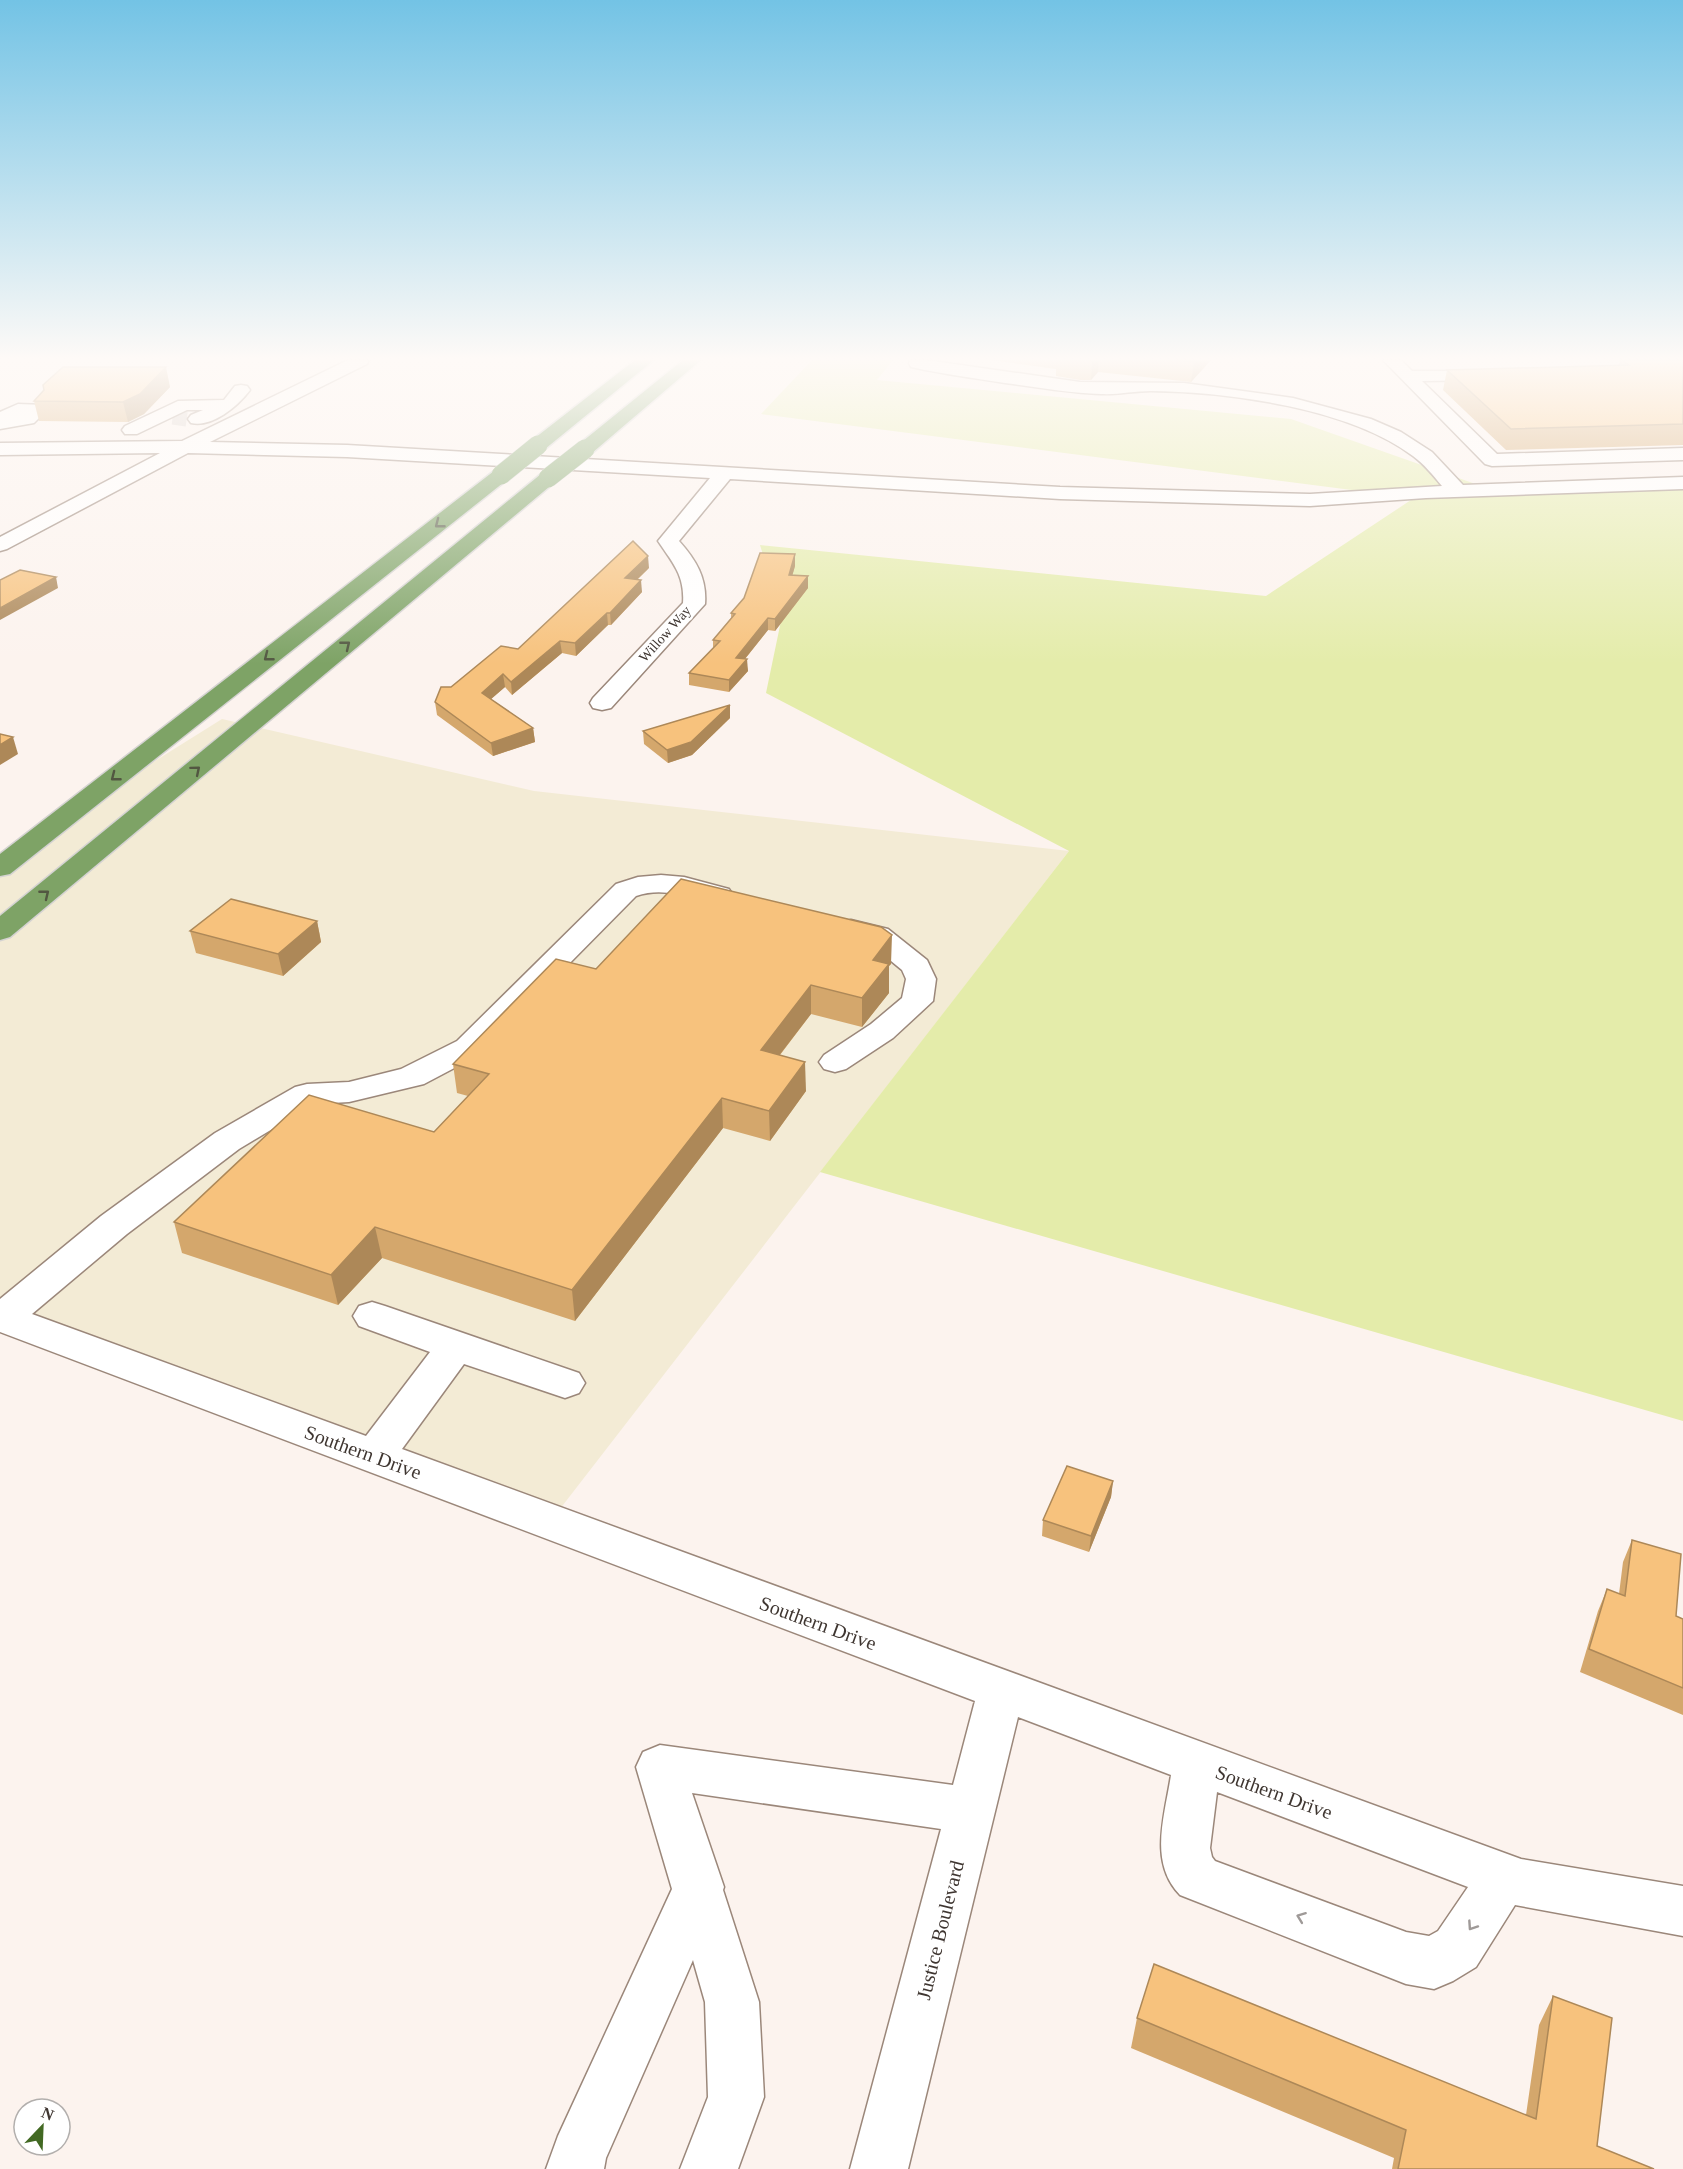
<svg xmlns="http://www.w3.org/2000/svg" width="1683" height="2169" font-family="'Times New Roman',serif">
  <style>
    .industrial { fill: #f3ebd5 }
    .green { fill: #e4ecaa }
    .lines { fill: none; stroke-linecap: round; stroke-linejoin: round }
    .minor-tunnel { stroke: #d6cdc8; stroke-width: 19; stroke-dasharray: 19 10; stroke-linecap: butt }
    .minor-casing { stroke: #9b877a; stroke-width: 3 }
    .highway-casing { stroke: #d5d3d2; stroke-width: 3 }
    .minor { fill: #fff; fill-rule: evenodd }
    .highway { fill: #7ea366; fill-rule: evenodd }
    .highway-bridge-casing { stroke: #d5d3d2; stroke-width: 20; stroke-linecap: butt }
    .highway-bridge { stroke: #7ea366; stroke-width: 19 }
    .wall { fill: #d4a76c }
    .shaded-wall { fill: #ad8858 }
    .building { fill: #f7c27d; stroke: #ad8858; stroke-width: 1.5 }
    .oneway { stroke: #525741 }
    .oneway2 { stroke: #9f9a98 }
    .labels { text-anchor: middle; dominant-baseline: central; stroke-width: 5; stroke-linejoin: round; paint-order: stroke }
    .far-street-label { font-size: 14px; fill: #3f3631; stroke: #fff }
    .near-street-label { font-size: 20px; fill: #3f3631; stroke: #fff }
  </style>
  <rect width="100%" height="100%" fill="#fcf3ee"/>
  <path class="industrial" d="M222,719L534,791L1069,851L546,1527L0,1333V858Z"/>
  <path class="green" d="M812,360H893L877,380L1291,419L1501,493L1683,488V1421L820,1172L1069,851L766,693L782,616L760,545L1266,596L1414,498L761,414Z"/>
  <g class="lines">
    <path class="minor-tunnel" d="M173,415L187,417"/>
    <defs>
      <g id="minor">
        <path d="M348,360H369L367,364L210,442L347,445L1060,487L1310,494L1442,486C1433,475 1424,464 1413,456C1349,408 1230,392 1151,391C1134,391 1117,395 1101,394C1069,393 1037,387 1005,383C974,378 942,374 911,367L909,363L910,360H926L1080,382L1184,383L1293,398L1371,419L1401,432L1432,452L1463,485L1683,477V489L1426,498L1310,506L1060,499L730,479L679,541C696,560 707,578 705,604L611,708L602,710L593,708L590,703L593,698L683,603C685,575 672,562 658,541L710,478L347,457L188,453L7,549L0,551V537L160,453L0,455V443L182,441Z"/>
        <path d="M1383,360H1401L1412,371H1498L1501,375L1498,379L1492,380L1422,381L1497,454L1683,448V460L1492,466L1485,464Z"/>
        <path d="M241,385L247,386L250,390C238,406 212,428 191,423L188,419L191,415L203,410H187L137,434H125L122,430L125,426L178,401L224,400L235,386Z"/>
        <path d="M18,404L45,405L48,409L34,423L0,429V412Z"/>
        <path d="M661,875L684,877L729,889L733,895L729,901C700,908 674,883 636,896L479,1055L424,1084L349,1102L314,1104L239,1149L127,1234L32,1314L366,1436L430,1352L359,1326L353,1316L359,1306L372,1302L385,1306L579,1373L585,1383L579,1393L565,1398L464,1364L402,1449L1521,1859L1683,1886V1936L1515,1905L1476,1967L1453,1981L1434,1989L1406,1984L1180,1895C1148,1862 1165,1815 1171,1775L1018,1717L908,2169H850L941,1829L692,1793L724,1887L723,1890L759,2002L764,2097L738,2169H680L708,2097L705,2002L693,1960L606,2158L604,2169H546L558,2136L672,1889L636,1767L643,1752L660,1745L953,1785L975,1701L0,1332V1299L101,1216L215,1133L295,1087L307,1084L349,1082L401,1069L457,1041L616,884L638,877ZM1217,1792L1468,1887L1438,1931L1429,1936L1406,1932L1215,1861L1212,1857L1210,1848Z"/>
        <path d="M851,920L888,929L927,960L936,979L933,1001L893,1038L846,1069L835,1072L824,1069L819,1062L824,1055L871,1024L902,998L906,979L902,970L868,942L841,935L836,929L841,923Z"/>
      </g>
      <g id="highway">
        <path d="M635,360H654L545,449H531L529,445L531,441Z"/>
        <path d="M683,360H701L592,453H578L576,449L578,445Z"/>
        <path d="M501,469L508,471L511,475L508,479L10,874L0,876V854L494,471Z"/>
        <path d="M548,472L555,474L558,478L555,482L10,937L0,940V916L541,474Z"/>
      </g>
    </defs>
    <use href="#minor" class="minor-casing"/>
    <use href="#highway" class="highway-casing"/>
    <use href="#minor" class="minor"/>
    <use href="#highway" class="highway"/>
    <defs>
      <g id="highway-bridge">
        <path d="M501,475L538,445"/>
        <path d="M548,478L585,449"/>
      </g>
    </defs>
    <use href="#highway-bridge" class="highway-bridge-casing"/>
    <use href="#highway-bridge" class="highway-bridge"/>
  </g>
  <g class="wall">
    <path d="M991,360H1211L1191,382L1098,372L1091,380H1080L1056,376V369Z"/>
    <path d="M1620,360H1683V445L1506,450L1443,390L1447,370L1619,365Z"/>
    <path d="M170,387L144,414L128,422L39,421L34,401Z"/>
    <path d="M795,554V566L792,576L808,588L775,631L768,630L745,659L748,671L729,692L689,685V673L713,648V640L731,618V613Z"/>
    <path d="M649,568L637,580L642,592L611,625H608L576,656L562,653L512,695L505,687L491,699L533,728L535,742L493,756L437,715L435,702L451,687L518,649Z"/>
    <path d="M730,705V718L692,755L668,763L644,744L643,731Z"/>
    <path d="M317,921L321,942L283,976L196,953L190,931Z"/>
    <path d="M891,964L889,966V993L862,1027L811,1014L780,1055L806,1091L770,1141L723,1128L575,1321L382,1258L338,1305L182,1253L174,1222L434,1132L468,1096L457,1093L453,1064L596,969Z"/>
    <path d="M1113,1481L1111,1497L1089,1552L1042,1536L1043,1520Z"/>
    <path d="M1632,1540L1676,1616L1683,1619V1715L1580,1672L1598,1611L1607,1589L1619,1594L1623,1562Z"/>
    <path d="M1553,1996L1597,2146L1654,2169H1392L1394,2158L1131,2048L1137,2018L1526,2115L1539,2025Z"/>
  </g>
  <g class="shaded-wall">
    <path d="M1092,360H1099L1098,372L1091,380Z"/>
    <path d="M1195,360H1211L1191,382L1194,362Z"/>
    <path d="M166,367L170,387L144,414L128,422L123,402Z"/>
    <path d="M795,554V566L789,587V575Z"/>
    <path d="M648,556L649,568L626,590L625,578Z"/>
    <path d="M808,576V588L775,631V619Z"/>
    <path d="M56,577L58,588L0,620V608Z"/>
    <path d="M641,580L642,592L611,625L610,613Z"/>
    <path d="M607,613L608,625L576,656L575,643Z"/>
    <path d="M768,618V630L736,670V658Z"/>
    <path d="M560,641L562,653L512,695L511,682Z"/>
    <path d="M747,659L748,671L729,692V680Z"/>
    <path d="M503,674L505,687L483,706L482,693Z"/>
    <path d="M730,705V718L692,755L668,763L667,750Z"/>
    <path d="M533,728L535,742L493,756L491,743Z"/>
    <path d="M13,737L18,754L0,765V745Z"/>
    <path d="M317,921L321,942L283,976L278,954Z"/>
    <path d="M892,935L891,964L889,966V993L862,1027V998L873,960Z"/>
    <path d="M811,985V1014L761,1079V1050Z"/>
    <path d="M805,1062L806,1091L770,1141L769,1111Z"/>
    <path d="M722,1098L723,1128L575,1321L572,1290Z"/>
    <path d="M375,1227L382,1258L338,1305L331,1275Z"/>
    <path d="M1113,1481L1111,1497L1089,1552L1091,1536Z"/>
  </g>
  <g class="building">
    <path d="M1175,360H1195L1194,362Z"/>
    <path d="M1622,360H1683V424L1511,429L1447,370L1629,365Z"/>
    <path d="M63,367H166L140,394L123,402L34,401L44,390L43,385Z"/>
    <path d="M633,541L648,556L625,578L641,580L610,613H607L575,643L560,641L511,682L503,674L482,693L533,728L491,743L435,702L441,687H451L501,646L518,649Z"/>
    <path d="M760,553L795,554L789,575L808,576L775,619L768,618L736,658L747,659L729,680L689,673L720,641L713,640L735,614L731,613L744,598Z"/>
    <path d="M20,570L56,577L0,608V580Z"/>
    <path d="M730,705L691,742L667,750L643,731Z"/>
    <path d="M0,734L13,737L0,745Z"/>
    <path d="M681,879L881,927L892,935L873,960L889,964L862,998L811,985L761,1050L805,1062L769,1111L722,1098L572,1290L375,1227L331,1275L174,1222L309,1095L434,1132L489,1074L453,1064L556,959L596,969Z"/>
    <path d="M231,899L317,921L278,954L190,931Z"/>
    <path d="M1067,1466L1113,1481L1091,1536L1043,1520Z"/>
    <path d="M1632,1540L1681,1554L1676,1616L1683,1619V1688L1589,1649L1607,1589L1625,1596Z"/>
    <path d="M1154,1964L1536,2119L1553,1996L1612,2018L1597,2146L1654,2169H1398L1406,2130L1137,2018Z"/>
  </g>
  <defs><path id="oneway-chevron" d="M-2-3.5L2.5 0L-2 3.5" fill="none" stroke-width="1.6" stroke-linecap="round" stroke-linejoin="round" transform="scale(1.5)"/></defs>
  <g class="oneway">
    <use href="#oneway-chevron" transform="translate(439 524) rotate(142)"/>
    <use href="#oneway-chevron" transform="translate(346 645) rotate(-39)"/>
    <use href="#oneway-chevron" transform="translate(268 657) rotate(142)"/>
    <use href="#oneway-chevron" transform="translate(196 770) rotate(-40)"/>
    <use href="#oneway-chevron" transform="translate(115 777) rotate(142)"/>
    <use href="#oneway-chevron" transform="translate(45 894) rotate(-39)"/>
  </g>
  <g class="oneway2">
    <use href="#oneway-chevron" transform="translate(1301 1917) rotate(-159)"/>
    <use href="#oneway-chevron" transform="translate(1472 1926) rotate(124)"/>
  </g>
  <linearGradient id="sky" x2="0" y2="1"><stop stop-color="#73c3e5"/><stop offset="0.54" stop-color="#fefaf7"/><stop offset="1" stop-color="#fefaf7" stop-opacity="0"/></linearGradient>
  <rect width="1683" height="664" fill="url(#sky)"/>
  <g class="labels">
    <g class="far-street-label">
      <text transform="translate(665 634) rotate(-48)">Willow Way</text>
    </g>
    <g class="near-street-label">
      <text transform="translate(363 1452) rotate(20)">Southern Drive</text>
      <text transform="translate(818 1623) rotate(20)">Southern Drive</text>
      <text transform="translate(1274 1792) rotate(20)">Southern Drive</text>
      <text transform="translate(940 1930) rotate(-76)">Justice Boulevard</text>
    </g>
  </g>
  <g transform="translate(42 2127) rotate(23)"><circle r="28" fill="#ffffff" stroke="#b2afad" stroke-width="1.5"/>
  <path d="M0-4.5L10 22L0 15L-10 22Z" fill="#426923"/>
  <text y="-9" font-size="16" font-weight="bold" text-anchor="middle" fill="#3f3631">N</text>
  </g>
</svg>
